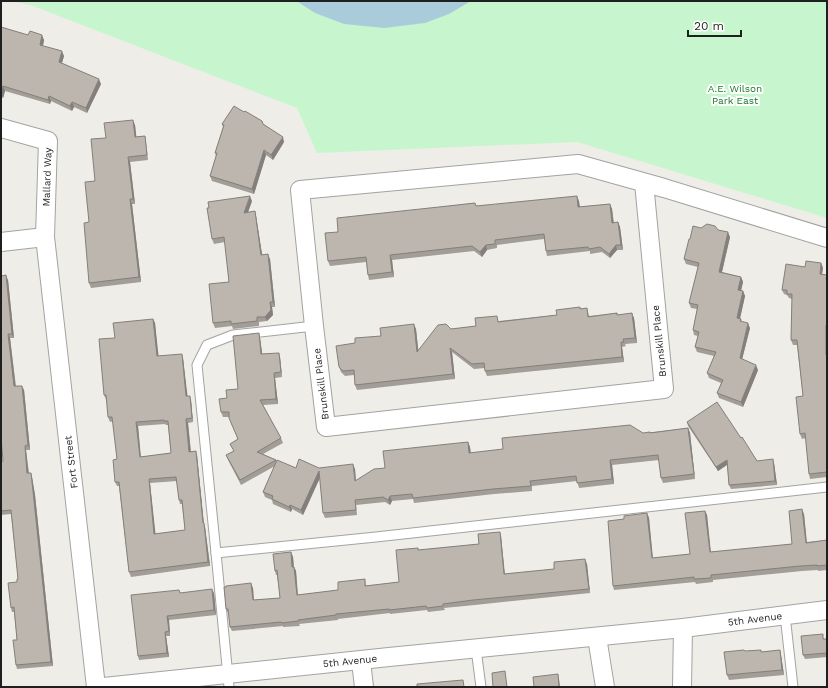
<svg xmlns="http://www.w3.org/2000/svg" width="828" height="688" font-family="'Work Sans',sans-serif">
  <style>
    .park { fill: #c7f6ce }
    .water { fill: #aaccda }
    .lines { fill: none; stroke-linecap: round; stroke-linejoin: round }
    .lane-casing { stroke: #a3a3a3; stroke-width: 11 }
    .street-casing { stroke: #a3a3a3; stroke-width: 20 }
    .lane { stroke: #fff; stroke-width: 9 }
    .street { stroke: #fff; stroke-width: 18 }
    .wall { fill: #a29d96; fill-rule: evenodd }
    .shaded-wall { fill: #847f7a }
    .building { fill: #bcb6af; stroke: #847f7a; fill-rule: evenodd }
    .labels { text-anchor: middle; dominant-baseline: central; stroke-width: 4; stroke-linejoin: round; paint-order: stroke }
    .park-label { font-size: 10px; fill: #147723; stroke: #fff }
    .street-label { font-size: 10px; fill: #1f1f1f; stroke: #fff }
  </style>
  <rect width="100%" height="100%" fill="#efede7"/>
  <path class="park" d="M12,1H827V218L577,142L317,153L297,108L33,6Z"/>
  <path class="water" d="M297,1H471L449,14L425,23L384,28L344,24L315,13L301,4Z"/>
  <g class="lines">
    <defs>
      <g id="lane">
        <path d="M216,553L376,537L827,487"/>
        <path d="M785,615L793,687"/>
        <path d="M476,649L481,687"/>
        <path d="M229,687L216,553L197,365L207,345L233,335L314,326"/>
      </g>
      <g id="street">
        <path d="M1,128L48,141L45,237L96,687"/>
        <path d="M644,183L664,389L326,427L314,326L300,190L578,164L664,188L827,238"/>
        <path d="M1,242L45,237"/>
        <path d="M597,637L605,687"/>
        <path d="M361,661L364,687"/>
        <path d="M104,687L389,657L683,628L827,610"/>
        <path d="M682,687L683,628"/>
      </g>
    </defs>
    <use href="#lane" class="lane-casing"/>
    <use href="#street" class="street-casing"/>
    <use href="#lane" class="lane"/>
    <use href="#street" class="street"/>
  </g>
  <g class="wall">
    <path d="M1,27L44,40L43,46L64,56L62,63L101,84L87,113L74,107L72,111L51,101L50,104L5,91L3,98L1,97Z"/>
    <path d="M222,124H263L284,142L273,160L266,155L254,194L212,181L210,176L216,156L215,153L223,127Z"/>
    <path d="M135,125L136,137L145,136L146,141L148,160L130,162L135,204H132L141,282L91,288L89,283V222L95,181L106,138Z"/>
    <path d="M252,201L248,212L255,211L256,216L262,255L270,259L275,307H272L273,315L267,321L259,322V326L233,329L232,326L215,328L213,323L229,282L225,242L214,244L212,239Z"/>
    <path d="M579,201L580,207L610,204L612,209L614,223L618,222L620,227L623,250H617L610,258L602,252L590,254V251L547,256L546,251L544,239L497,245V248L487,250L482,257L474,251L392,260L394,277L369,280L368,275L366,262L330,266L328,261L338,232L448,206L475,203L476,206Z"/>
    <path d="M718,230L730,237L722,272L741,277L743,282L741,290L743,291L745,296L740,318L741,319L742,322L750,328L742,360L758,370L743,407L719,398L717,393L721,383L709,378L707,373L714,356L697,352L695,347L698,336L694,335L693,330L697,309L691,308L689,303L698,267L686,264L684,259L690,239Z"/>
    <path d="M821,263L823,268L822,275H827V477L810,479L809,474L806,438L802,439L800,434L803,396L797,345H793L791,340L792,299L789,298L787,295L784,294L782,290L805,267Z"/>
    <path d="M8,280L14,338H10L16,386L24,390L30,450H26L29,473H31L32,477L35,495L53,666L17,669L16,665L17,640L14,612H12L11,608L18,579L11,514L1,515V462L3,461Z"/>
    <path d="M587,308L589,316L617,313L618,315L634,318L637,343L625,344L626,346L622,347L624,362L487,376L485,371V368L474,369L452,352L455,379L357,390L355,385L354,375L345,376L341,372L339,367L355,343L381,336L416,329L418,350L451,329L476,326L499,321L557,315L580,309Z"/>
    <path d="M153,319L155,323L158,356L183,358L187,396L191,400L193,422L188,423L191,451L197,455L204,525L205,527L210,566L131,577L129,572L119,486H117L115,482L117,459L113,421L110,422L108,417L107,399H106L104,395L115,338ZM165,424L166,425H168L171,453L141,457L138,426ZM177,481L179,500L180,504H182L185,530L155,534L150,483Z"/>
    <path d="M259,333L260,338L262,354L280,357L282,377L275,378L278,404L263,405L281,438L283,443L263,454L276,460L277,462L296,468L355,469L356,481L385,468L468,442L470,447L471,453L688,428L690,433L695,479L663,483L661,478L659,460L612,465L614,484L579,488L577,481L532,486V491L494,494L414,503L413,499L392,501L390,505L385,502L356,505L357,515L325,518L323,513L320,478L303,515L292,509L291,512L273,504L272,500L265,497L263,492L275,466L241,485L228,460L226,455L234,451L230,444L238,439L231,423L229,417H223L221,412L227,398L238,389Z"/>
    <path d="M687,422L741,438L757,461L774,463L777,485L731,489L729,485L727,465L718,471L688,426Z"/>
    <path d="M705,511L707,515L711,552L792,544L804,514L807,542L827,540V570L818,571V570L802,571L713,580V582L696,584L695,582L614,590L613,586L624,519L647,513L649,518L653,558L690,554Z"/>
    <path d="M500,532L501,536L505,574L554,569L587,564L590,593L475,605L444,608L445,610L428,612L427,610L390,614V613L338,619V620L299,624L300,626L283,627V626L232,631L230,627L229,613H228L226,609L253,588L254,600L280,598L277,575H276L275,571L291,552L293,557L294,567L296,571L298,595L338,590L365,579L366,586L399,582L418,548V550L479,544Z"/>
    <path d="M179,590L180,593H214L216,615L169,620L170,636H166L169,657L139,660L138,656Z"/>
    <path d="M824,638V639H827V657L805,659L803,655Z"/>
    <path d="M780,650L781,655L784,675L729,680L727,675L745,651L761,652Z"/>
  </g>
  <g class="shaded-wall">
    <path d="M42,35L44,40L42,50L40,45Z"/>
    <path d="M62,51L64,56L61,66L59,62Z"/>
    <path d="M99,79L101,84L87,113L86,108Z"/>
    <path d="M3,86L5,91L3,98L1,93Z"/>
    <path d="M49,96L51,101L50,104L48,100Z"/>
    <path d="M72,102L74,107L72,111L70,106Z"/>
    <path d="M133,120L135,125L137,142L135,137Z"/>
    <path d="M283,137L284,142L273,160L271,155Z"/>
    <path d="M264,150L266,155L254,194L252,189Z"/>
    <path d="M128,157L130,162L135,204L133,199Z"/>
    <path d="M250,196L252,201L246,218L244,213Z"/>
    <path d="M577,196L579,201L580,212L578,207Z"/>
    <path d="M130,199L132,204L141,282L139,277L135,242Z"/>
    <path d="M610,204L612,209L614,228L612,223Z"/>
    <path d="M255,211L256,216L263,260L261,255Z"/>
    <path d="M618,222L620,227L623,250L621,245Z"/>
    <path d="M728,232L730,237L721,276L719,272Z"/>
    <path d="M486,245L487,250L482,257L480,252Z"/>
    <path d="M616,245L617,250L610,258L609,254Z"/>
    <path d="M268,254L270,259L275,307L273,302Z"/>
    <path d="M390,255L392,260L394,277L392,272Z"/>
    <path d="M821,263L823,268L821,279L820,274Z"/>
    <path d="M6,275L8,280L14,338L12,334Z"/>
    <path d="M741,277L743,282L740,295L738,290Z"/>
    <path d="M743,291L745,296L739,323L737,318Z"/>
    <path d="M270,302L272,307L273,315L267,321L265,317Z"/>
    <path d="M632,313L634,318L637,343L635,338Z"/>
    <path d="M153,319L155,323L159,360L157,356Z"/>
    <path d="M748,323L750,328L741,363L740,358Z"/>
    <path d="M414,324L416,329L419,357L417,352Z"/>
    <path d="M826,325L827,326V358L826,355Z"/>
    <path d="M259,333L260,338L263,359L261,354Z"/>
    <path d="M8,334L10,338L16,391L14,386Z"/>
    <path d="M621,342L622,347L624,362L622,357Z"/>
    <path d="M450,348L452,352L455,379L453,374Z"/>
    <path d="M279,353L280,357L282,377L281,372Z"/>
    <path d="M182,354L183,358L188,400L186,396Z"/>
    <path d="M756,365L758,370L743,407L741,402Z"/>
    <path d="M274,373L275,378L278,404L276,399Z"/>
    <path d="M22,386L24,390L30,450L28,445Z"/>
    <path d="M190,396L191,400L193,422L192,418Z"/>
    <path d="M186,419L188,423L191,456L189,452Z"/>
    <path d="M136,422L138,426L141,461L140,457Z"/>
    <path d="M688,428L690,433L695,479L694,474Z"/>
    <path d="M468,442L470,447L471,458L469,453Z"/>
    <path d="M25,446L26,450L29,478L27,473Z"/>
    <path d="M196,451L197,455L204,525L205,527L210,566L208,562L203,523Z"/>
    <path d="M773,459L774,463L777,485L775,481Z"/>
    <path d="M610,460L612,465L614,484L612,479Z"/>
    <path d="M727,460L728,464L718,471L716,467Z"/>
    <path d="M353,464L355,469L356,486L355,481Z"/>
    <path d="M319,471L321,475L303,515L301,510Z"/>
    <path d="M31,473L32,477L35,495L53,666L51,662Z"/>
    <path d="M149,479L150,483L156,538L154,534Z"/>
    <path d="M390,496L392,501L390,505L388,500Z"/>
    <path d="M290,505L292,509L291,512L289,507Z"/>
    <path d="M802,509L804,514L807,547L806,543Z"/>
    <path d="M705,511L707,515L711,557L710,552Z"/>
    <path d="M647,513L649,518L653,562L652,558Z"/>
    <path d="M500,532L501,536L505,578L504,574Z"/>
    <path d="M291,552L293,557L294,571L292,567Z"/>
    <path d="M585,559L587,564L590,593L589,589Z"/>
    <path d="M294,567L296,571L298,600L297,595Z"/>
    <path d="M251,583L253,588L254,605L253,600Z"/>
    <path d="M212,589L214,593L216,615L214,610Z"/>
    <path d="M167,616L169,620L170,636L169,631Z"/>
    <path d="M165,632L166,636L169,657L167,653Z"/>
    <path d="M780,650L781,655L784,675L782,670Z"/>
    <path d="M558,674L559,679L560,687H559Z"/>
  </g>
  <g class="building">
    <path d="M1,27L28,35L30,31L42,35L40,45L62,51L59,62L99,79L86,108L72,102L70,106L49,96L48,100L3,86L1,93Z"/>
    <path d="M234,106L244,112L245,111L262,121L263,124L283,137L271,155L264,150L252,189L210,176L217,153H215L224,125L222,124Z"/>
    <path d="M133,120L135,137L145,136L147,155L128,157L133,199H130L135,242L139,277L89,283L84,223L89,222L85,182L95,181L91,139L106,138L104,123Z"/>
    <path d="M250,196L244,213L255,211L261,255L268,254L273,302H270L271,310L265,317H257V321L231,324V321L213,323L209,284L229,282L224,237L212,239L207,208H209L208,202Z"/>
    <path d="M577,196L578,207L610,204L612,223L618,222L621,245H616L609,254L600,247L589,249L588,247L546,251L544,234L495,240V244L486,245L480,252L472,246L390,255L392,272L368,275L366,257L328,261L325,233L338,232L337,218L448,206L475,203L476,206Z"/>
    <path d="M707,224L715,226L718,230L728,232L719,272L741,277L738,290L743,291L737,318L741,319L740,321L748,323L740,358L756,365L741,402L717,393L723,380L707,373L716,352L695,347L699,332L693,330L698,305L689,303L699,263L684,259L689,239H690L693,226L701,228Z"/>
    <path d="M806,261L821,263L820,274L827,275L826,279H827V325H826V355H827V472L809,474L805,433L800,434L796,397L803,396L797,340H791L792,294H787V290H782L786,264L805,267Z"/>
    <path d="M6,275L12,334H8L14,386H22L28,445L25,446L27,473H31L33,491L51,662L16,665L13,640H17L14,607L11,608L8,583L17,582V579H18L11,510L1,511V462L3,461L1,438V276Z"/>
    <path d="M580,307V309L587,308L588,317L617,313V315L632,313L635,338L623,339L624,342H621L622,357L485,371L484,363L472,364L450,348L453,374L355,385L354,370L343,371L339,367L336,346L355,343V338L381,336L380,328L414,324L417,352L438,325L446,324L451,329L476,326L475,318L497,316L498,322L557,315L556,310Z"/>
    <path d="M153,319L157,356L182,354L186,396H190L192,418L186,419L189,452L196,451L203,523H204L208,562L129,572L119,482H115L113,460L117,459L112,417H108L106,395H104L99,339L115,338L113,323ZM164,420V421H168L171,453L140,457L136,422ZM176,477L179,500H182L185,530L154,534L149,479Z"/>
    <path d="M259,333L261,354L279,353L281,372L274,373L276,399L260,400L281,438L257,452L276,460L240,480L226,455L234,451L230,444L238,439L229,418V412H221L219,399L227,398L226,390L238,389L233,336Z"/>
    <path d="M717,402L741,438L742,437L757,461L773,459L775,481L729,485L727,460L716,467L687,422Z"/>
    <path d="M630,425L643,433L650,432V433L688,428L694,474L661,478L658,455L610,460L612,479L577,483L576,476L530,481L531,486L493,489L413,498L412,494L390,496L388,500L383,497L355,500L356,510L323,513L319,471L301,510L290,505L289,507L272,499L273,496L263,492L277,460L296,468L299,459L319,468L353,464L355,481L374,469L385,468L383,451L468,442L469,453L503,449L502,438Z"/>
    <path d="M802,509L806,543L827,540V565L817,566V565L800,566L711,575V578L694,579V577L613,586L608,521L624,519V516L647,513L652,558L690,554L685,513L705,511L710,552L792,544L789,511Z"/>
    <path d="M500,532L504,574L554,569V562L585,559L589,589L473,600L443,604V606L427,608L426,606L389,610V609L336,614V615L298,620V621L282,623L281,622L230,627L228,609H226L224,587H226V586L251,583L253,600L280,598L277,570L275,571L273,554L291,552L292,567H294L297,595L338,590V582L365,579V586L399,582L396,550L418,548V550L479,544L478,534Z"/>
    <path d="M212,589L214,610L167,616L169,631L165,632L167,653L138,656L131,595L179,590L180,593Z"/>
    <path d="M823,634V639H827V653L803,655L801,636Z"/>
    <path d="M744,650L745,651L761,650V652L780,650L782,670L727,675L724,652Z"/>
    <path d="M505,671L507,687H493L492,673Z"/>
    <path d="M558,674L559,687H534L533,677Z"/>
    <path d="M463,680L464,687H417V684Z"/>
  </g>
  <g class="labels">
    <g class="park-label">
      <text x="735" y="88">A.E. Wilson<tspan x="735" dy="12">Park East</tspan></text>
    </g>
    <g class="street-label">
      <text transform="translate(47 177) rotate(-88)">Mallard Way</text>
      <text transform="translate(659 341) rotate(-96)">Brunskill Place</text>
      <text transform="translate(321 384) rotate(-97)">Brunskill Place</text>
      <text transform="translate(71 462) rotate(-97)">Fort Street</text>
      <text transform="translate(755 619) rotate(-7)">5th Avenue</text>
      <text transform="translate(350 661) rotate(-6)">5th Avenue</text>
    </g>
  </g>
  <rect width="828" height="688" fill="none" stroke="#1f1f1f" stroke-width="4"/>
  <path d="M688 30v6h53v-6" fill="none" stroke="#1f1f1f" stroke-width="2"/>
  <text x="694" y="30" font-size="12" fill="#1f1f1f" stroke="#ffffff" stroke-width="3" paint-order="stroke">20 m</text>
</svg>
